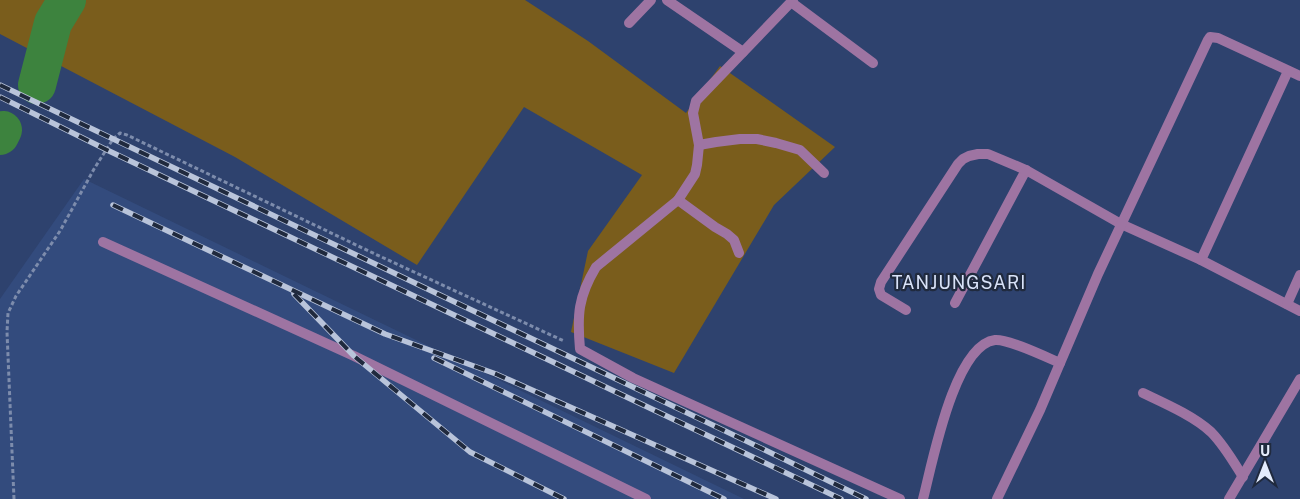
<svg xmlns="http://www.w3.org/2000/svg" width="1300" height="499" font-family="'Public Sans',sans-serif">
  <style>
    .built { fill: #334b7d }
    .green { fill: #7a5d1c }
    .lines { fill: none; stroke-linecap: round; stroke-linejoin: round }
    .river { stroke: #3d833e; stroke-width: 38 }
    .path { stroke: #7d8cac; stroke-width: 3; stroke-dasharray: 4 2.5; stroke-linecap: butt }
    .lane { stroke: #9e74a2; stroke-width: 10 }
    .street { stroke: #9e74a2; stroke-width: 10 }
    .rail-casing { stroke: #b9c4da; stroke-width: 5.5 }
    .rail { stroke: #202a3e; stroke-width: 4; stroke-dasharray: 11; stroke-linecap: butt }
    .labels { text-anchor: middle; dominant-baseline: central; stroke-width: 4.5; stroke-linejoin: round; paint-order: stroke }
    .quarter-label { font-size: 18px; letter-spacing: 1px; fill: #d9e3f9; stroke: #202a3e }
  </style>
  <rect width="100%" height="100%" fill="#2e426e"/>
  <path class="built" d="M84,179L744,499H0V299Z"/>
  <path class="green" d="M0,0H525L588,41L686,113L720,66L835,147L774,205L674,373L571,332L588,251L642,175L524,107L417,265L235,157L0,34Z"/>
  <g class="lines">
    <g class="river">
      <path d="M37,85L53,23L67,0"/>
      <path d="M0,136L3,130"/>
    </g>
    <path class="path" d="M14,499L7,332L8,313L16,296L60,231L94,169L113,139L120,133L127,135L375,254L564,341"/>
    <g class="lane">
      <path d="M678,200L715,227L727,234L734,240L739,253"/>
      <path d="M103,242L354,356L646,499"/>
    </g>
    <g class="street">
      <path d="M667,0L743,52"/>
      <path d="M793,0L696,101L693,113L699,145L697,165L695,174L678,200L596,267C578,297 577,315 580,349L633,378L900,499"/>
      <path d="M791,2L873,63"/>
      <path d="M629,23L651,0"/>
      <path d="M699,145L716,142L740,139H757L776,143L800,150L824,173"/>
      <path d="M1201,260L1300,311"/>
      <path d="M955,303L1026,170"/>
      <path d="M1287,304L1300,275"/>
      <path d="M906,310L881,295L879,289L881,282L958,164L963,159L969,156L978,154H988L1026,170L1121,224L1201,260L1288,71"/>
      <path d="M1143,393C1164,403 1194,416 1211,432C1224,445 1233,461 1243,477"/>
      <path d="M923,499C932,465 954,345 995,340C1009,339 1046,357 1060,363"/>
      <path d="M997,499L1040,410L1098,274L1208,40L1210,37L1218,38L1300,76"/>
      <path d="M1229,499L1300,379"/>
    </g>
    <defs>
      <g id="rail">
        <path d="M0,85L767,451L866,499"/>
        <path d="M0,97L107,150L841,499"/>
        <path d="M113,205L385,334L496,374L776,499"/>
        <path d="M294,294L354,356L470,452L564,499"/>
        <path d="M434,358L724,499"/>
      </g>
    </defs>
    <use href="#rail" class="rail-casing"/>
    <use href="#rail" class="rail"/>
  </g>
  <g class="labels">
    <g class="quarter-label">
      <text x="959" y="282">TANJUNGSARI</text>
    </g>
  </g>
  <g transform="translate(1265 464)" stroke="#202a3e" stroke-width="4" paint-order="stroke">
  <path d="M0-4L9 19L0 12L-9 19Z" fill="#e4ecfc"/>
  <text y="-8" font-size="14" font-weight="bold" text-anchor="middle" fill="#e4ecfc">U</text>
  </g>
</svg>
